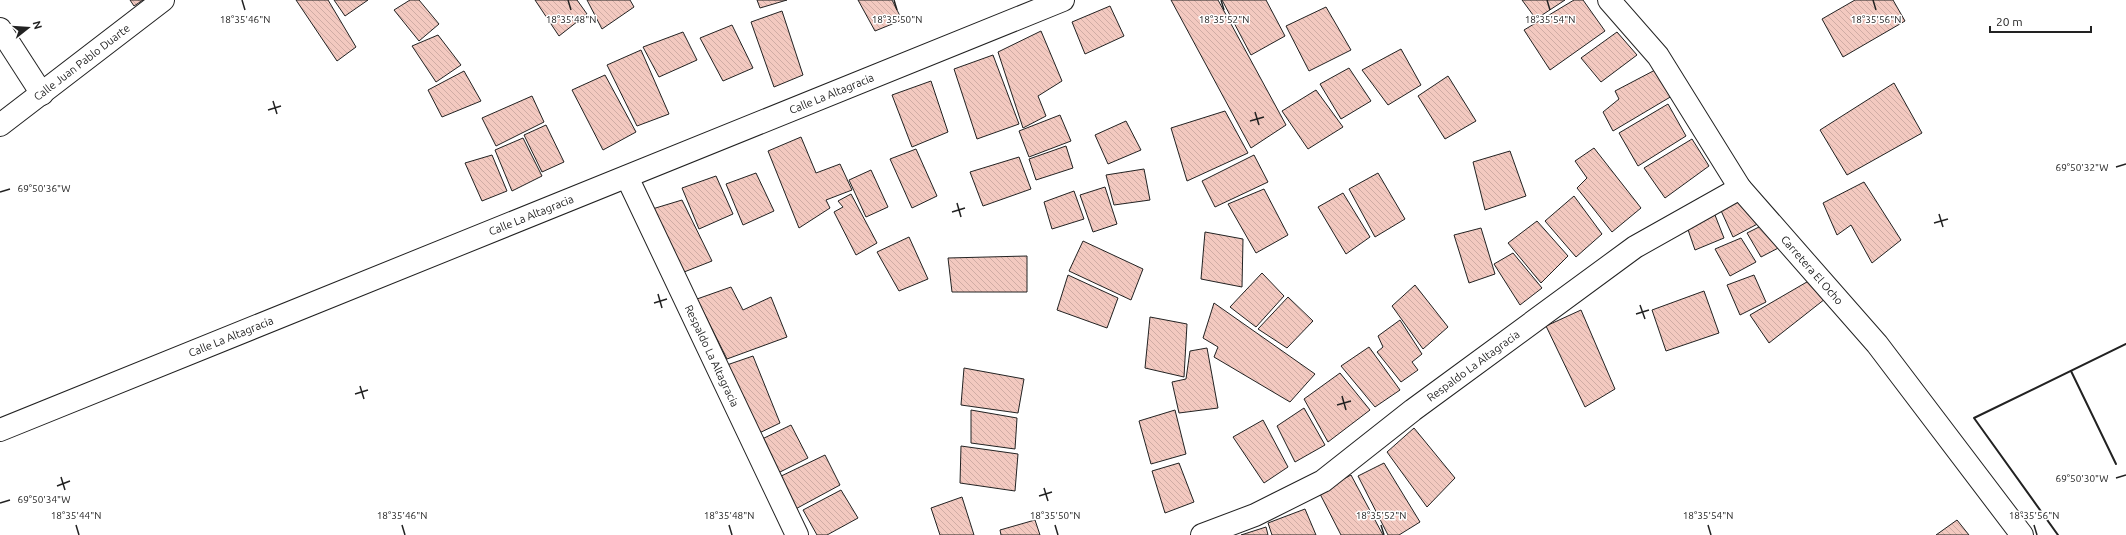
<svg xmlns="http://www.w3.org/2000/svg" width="2126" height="535" font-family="Ubuntu,sans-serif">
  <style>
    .building { fill: url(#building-back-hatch); stroke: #222 }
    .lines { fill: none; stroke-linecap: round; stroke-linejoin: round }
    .minor-casing { stroke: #222; stroke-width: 24 }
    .minor { stroke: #fff; stroke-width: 22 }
    .wall { stroke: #222; stroke-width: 2 }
    .ticks { fill: none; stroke: #222; stroke-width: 1.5 }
    .labels { text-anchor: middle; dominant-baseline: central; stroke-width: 3; stroke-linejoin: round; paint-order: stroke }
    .street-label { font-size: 11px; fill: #222; stroke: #fff }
    .ticks-label { font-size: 10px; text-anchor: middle; fill: #222; stroke: #fff; stroke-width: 3; stroke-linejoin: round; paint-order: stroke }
  </style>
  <defs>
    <pattern id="building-back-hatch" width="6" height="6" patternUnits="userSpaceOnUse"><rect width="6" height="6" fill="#f3c9c0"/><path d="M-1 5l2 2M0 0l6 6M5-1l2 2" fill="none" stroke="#d0aca5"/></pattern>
  </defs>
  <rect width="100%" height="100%" fill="#fff"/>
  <g class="building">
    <path d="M130,0H143L134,6Z"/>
    <path d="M296,0H328L356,47L337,61Z"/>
    <path d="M334,0H368L345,16Z"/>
    <path d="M410,0H419L439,24L419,41L394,10Z"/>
    <path d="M535,0H577L587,14L559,36Z"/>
    <path d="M587,0H630L634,7L602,29Z"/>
    <path d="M757,0H787L760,8Z"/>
    <path d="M858,0H892L902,20L875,31Z"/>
    <path d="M1171,0H1218L1286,125L1251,148Z"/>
    <path d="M1222,0H1266L1285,36L1251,55Z"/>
    <path d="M1522,0H1565L1536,19Z"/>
    <path d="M1574,0H1583L1605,31L1550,70L1524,30Z"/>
    <path d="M1855,0H1893L1905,21L1843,57L1822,19Z"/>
    <path d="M1110,6L1124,36L1085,54L1072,22Z"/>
    <path d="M1326,7L1351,50L1309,71L1286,26Z"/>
    <path d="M782,11L803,75L774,87L751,22Z"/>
    <path d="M732,25L753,68L723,81L700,38Z"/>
    <path d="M1041,31L1062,81L1038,96L1046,116L1023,128L998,52Z"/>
    <path d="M683,32L697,60L659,77L643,47Z"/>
    <path d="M1617,32L1637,55L1601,82L1581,58Z"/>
    <path d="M438,35L461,65L436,82L412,46Z"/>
    <path d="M1401,49L1421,85L1388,105L1362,70Z"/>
    <path d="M641,50L669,114L637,126L607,65Z"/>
    <path d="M993,55L1019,124L977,139L954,69Z"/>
    <path d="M1349,68L1371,101L1341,119L1320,84Z"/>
    <path d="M1657,69L1672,96L1613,131L1603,112L1619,99L1615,91Z"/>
    <path d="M464,71L481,101L442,117L428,90Z"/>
    <path d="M605,75L636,132L603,150L572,90Z"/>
    <path d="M1448,76L1476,121L1445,139L1418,96Z"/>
    <path d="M931,81L948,132L912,147L892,95Z"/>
    <path d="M1894,83L1922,133L1847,175L1820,130Z"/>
    <path d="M1316,90L1343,127L1308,149L1282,111Z"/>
    <path d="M532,96L544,122L496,146L482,118Z"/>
    <path d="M1668,104L1686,136L1638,166L1619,133Z"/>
    <path d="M1225,111L1248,153L1187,181L1171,128Z"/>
    <path d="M1060,115L1071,141L1029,157L1019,131Z"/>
    <path d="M1126,121L1141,150L1108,164L1095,135Z"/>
    <path d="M546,125L564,162L542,172L524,135Z"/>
    <path d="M801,137L816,173L840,164L852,190L826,200L830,208L799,228L768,151Z"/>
    <path d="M523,138L542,176L512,191L495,150Z"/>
    <path d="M1692,139L1709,166L1665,198L1644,168Z"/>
    <path d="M1066,146L1073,168L1036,180L1029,159Z"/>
    <path d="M1594,148L1641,208L1612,232L1577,188L1587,178L1575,161Z"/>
    <path d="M916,149L937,196L912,208L890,159Z"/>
    <path d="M1510,151L1526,196L1485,210L1473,162Z"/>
    <path d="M492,155L507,191L482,201L465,163Z"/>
    <path d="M1254,155L1268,182L1215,207L1202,181Z"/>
    <path d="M1019,157L1031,189L983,206L970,172Z"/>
    <path d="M1144,169L1150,200L1114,205L1106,175Z"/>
    <path d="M871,170L888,207L866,217L849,180Z"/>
    <path d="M756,173L774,211L743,225L726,184Z"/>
    <path d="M1378,173L1405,219L1375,237L1349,189Z"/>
    <path d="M716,176L733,214L699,229L682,188Z"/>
    <path d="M1864,182L1901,240L1872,263L1851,225L1837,235L1823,203Z"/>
    <path d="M1105,187L1117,224L1093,232L1080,195Z"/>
    <path d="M1264,189L1288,235L1256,253L1228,204Z"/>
    <path d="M1074,191L1084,219L1052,229L1044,202Z"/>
    <path d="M1343,193L1370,237L1346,254L1318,207Z"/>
    <path d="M1742,193L1765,220L1733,237L1718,204Z"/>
    <path d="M851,194L877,243L856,255L834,212L843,207L838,201Z"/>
    <path d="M1574,196L1602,234L1576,257L1545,221Z"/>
    <path d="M682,200L712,261L679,274L649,210Z"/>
    <path d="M1713,210L1724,238L1695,250L1685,221Z"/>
    <path d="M1537,221L1568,256L1541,283L1508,243Z"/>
    <path d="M1767,223L1786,244L1761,257L1747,233Z"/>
    <path d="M1481,228L1495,274L1469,283L1454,235Z"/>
    <path d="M1205,232L1243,239L1242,287L1201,279Z"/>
    <path d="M909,237L928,279L899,291L877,252Z"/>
    <path d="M1741,238L1756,262L1730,276L1715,249Z"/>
    <path d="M1083,241L1143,269L1131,300L1069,271Z"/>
    <path d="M1513,253L1542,288L1520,305L1494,264Z"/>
    <path d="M1027,256V292H952L948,258Z"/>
    <path d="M1262,273L1284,296L1256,327L1230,307Z"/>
    <path d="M1068,275L1118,298L1107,328L1057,310Z"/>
    <path d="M1754,275L1766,302L1740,315L1727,285Z"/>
    <path d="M1812,279L1825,299L1769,343L1750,315Z"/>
    <path d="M1415,285L1448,327L1423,349L1392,306Z"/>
    <path d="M731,287L743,310L771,297L787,337L727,359L697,299Z"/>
    <path d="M1704,291L1719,333L1666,351L1652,310Z"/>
    <path d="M1288,297L1313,321L1287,348L1258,329Z"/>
    <path d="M1214,303L1315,374L1290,402L1214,357L1218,347L1203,338Z"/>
    <path d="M1581,310L1615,389L1585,407L1546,326Z"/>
    <path d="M1150,317L1187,324L1184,377L1145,368Z"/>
    <path d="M1400,320L1422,354L1412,362L1418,370L1401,382L1377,352L1383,347L1378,336Z"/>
    <path d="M1369,347L1400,390L1375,407L1341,366Z"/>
    <path d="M1207,348L1218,408L1179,413L1172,382L1186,379L1190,351Z"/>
    <path d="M753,356L780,423L753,436L721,367Z"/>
    <path d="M964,368L1024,379L1018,413L961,405Z"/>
    <path d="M1340,373L1370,410L1328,442L1304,399Z"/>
    <path d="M1304,408L1325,445L1295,462L1277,426Z"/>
    <path d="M971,410L1017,418L1015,449L971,443Z"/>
    <path d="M1175,410L1186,454L1151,464L1139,421Z"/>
    <path d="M1263,420L1288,467L1264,483L1233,437Z"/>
    <path d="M791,425L808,458L774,475L756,442Z"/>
    <path d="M1414,428L1455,478L1427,507L1387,452Z"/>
    <path d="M961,446L1018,454L1015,491L960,483Z"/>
    <path d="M825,455L840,485L790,512L775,479Z"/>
    <path d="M1179,463L1194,502L1165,513L1152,471Z"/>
    <path d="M1384,463L1420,522L1399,535H1388L1358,476Z"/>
    <path d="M1351,475L1383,535H1341L1319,492Z"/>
    <path d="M841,490L858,518L827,535H817L803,510Z"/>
    <path d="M962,497L974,535H940L931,508Z"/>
    <path d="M1305,509L1316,535H1272L1268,523Z"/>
    <path d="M1035,520L1040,535H1001L1000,530Z"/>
    <path d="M1957,520L1969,535H1936Z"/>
    <path d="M1266,527L1268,535H1241Z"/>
  </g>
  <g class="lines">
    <defs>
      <g id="minor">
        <path id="s1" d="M1609,0L1658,56L1740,188L1877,344L2022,535"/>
        <path d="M0,29L42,94"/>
        <path id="s2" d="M0,125L163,0"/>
        <path id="s3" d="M627,177L797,535"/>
        <path id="s4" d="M0,430L1063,0"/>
        <path id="s5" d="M1202,535L1255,515L1323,481L1413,410L1635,247L1740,188"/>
      </g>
    </defs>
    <use href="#minor" class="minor-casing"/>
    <use href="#minor" class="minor"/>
    <g class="wall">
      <path d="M2071,371L2116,464"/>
      <path d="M2058,535L1974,418L2126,344"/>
    </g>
  </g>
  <path class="ticks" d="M242,0L245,10M568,0L571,10M894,0L897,10M1221,0L1224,10M1547,0L1550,10M1873,0L1876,10M273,101L277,114M268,110L281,106M1255,112L1259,125M1250,121L1264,117M2116,167L2126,164M0,192L10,189M957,203L961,217M952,212L965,208M1939,214L1943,227M1934,223L1948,219M658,294L662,308M654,303L667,299M1640,305L1645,319M1636,314L1649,310M360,386L364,399M355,394L368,390M1342,396L1346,410M1337,405L1351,401M61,477L65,490M2116,478L2126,475M57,486L70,481M1044,488L1048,501M1039,496L1052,492M0,503L10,500M76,525L79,535M402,525L405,535M729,525L732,535M1055,525L1058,535M1381,525L1384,535M1708,525L1711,535M2034,525L2037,535"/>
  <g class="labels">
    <g class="street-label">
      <text stroke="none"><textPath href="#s2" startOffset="103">Calle Juan Pablo Duarte</textPath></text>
      <text stroke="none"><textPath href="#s4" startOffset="897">Calle La Altagracia</textPath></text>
      <text stroke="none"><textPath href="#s4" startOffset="573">Calle La Altagracia</textPath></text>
      <text stroke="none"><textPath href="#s1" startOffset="339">Carretera El Ocho</textPath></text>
      <text stroke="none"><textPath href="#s4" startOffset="249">Calle La Altagracia</textPath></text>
      <text stroke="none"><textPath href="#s3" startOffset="198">Respaldo La Altagracia</textPath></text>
      <text stroke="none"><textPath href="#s5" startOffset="322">Respaldo La Altagracia</textPath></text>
    </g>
  </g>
  <g class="ticks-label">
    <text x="245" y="23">18°35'46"N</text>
    <text x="571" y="23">18°35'48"N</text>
    <text x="897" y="23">18°35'50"N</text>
    <text x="1224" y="23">18°35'52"N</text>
    <text x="1550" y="23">18°35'54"N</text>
    <text x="1876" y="23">18°35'56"N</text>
    <text x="2082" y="171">69°50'32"W</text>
    <text x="44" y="192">69°50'36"W</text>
    <text x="2082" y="482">69°50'30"W</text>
    <text x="44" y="503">69°50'34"W</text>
    <text x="76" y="519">18°35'44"N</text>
    <text x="402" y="519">18°35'46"N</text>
    <text x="729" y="519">18°35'48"N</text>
    <text x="1055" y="519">18°35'50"N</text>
    <text x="1381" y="519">18°35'52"N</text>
    <text x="1708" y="519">18°35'54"N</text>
    <text x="2034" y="519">18°35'56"N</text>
  </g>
  <g transform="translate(28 28) rotate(73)" stroke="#ffffff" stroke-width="3" paint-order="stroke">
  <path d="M0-3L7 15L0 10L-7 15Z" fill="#222222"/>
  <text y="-6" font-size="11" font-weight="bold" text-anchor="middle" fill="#222222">N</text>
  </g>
  <path d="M1990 26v6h101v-6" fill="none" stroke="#222222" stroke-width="2"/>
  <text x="1996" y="26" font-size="12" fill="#222222" stroke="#ffffff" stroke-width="3" paint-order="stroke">20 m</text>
</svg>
